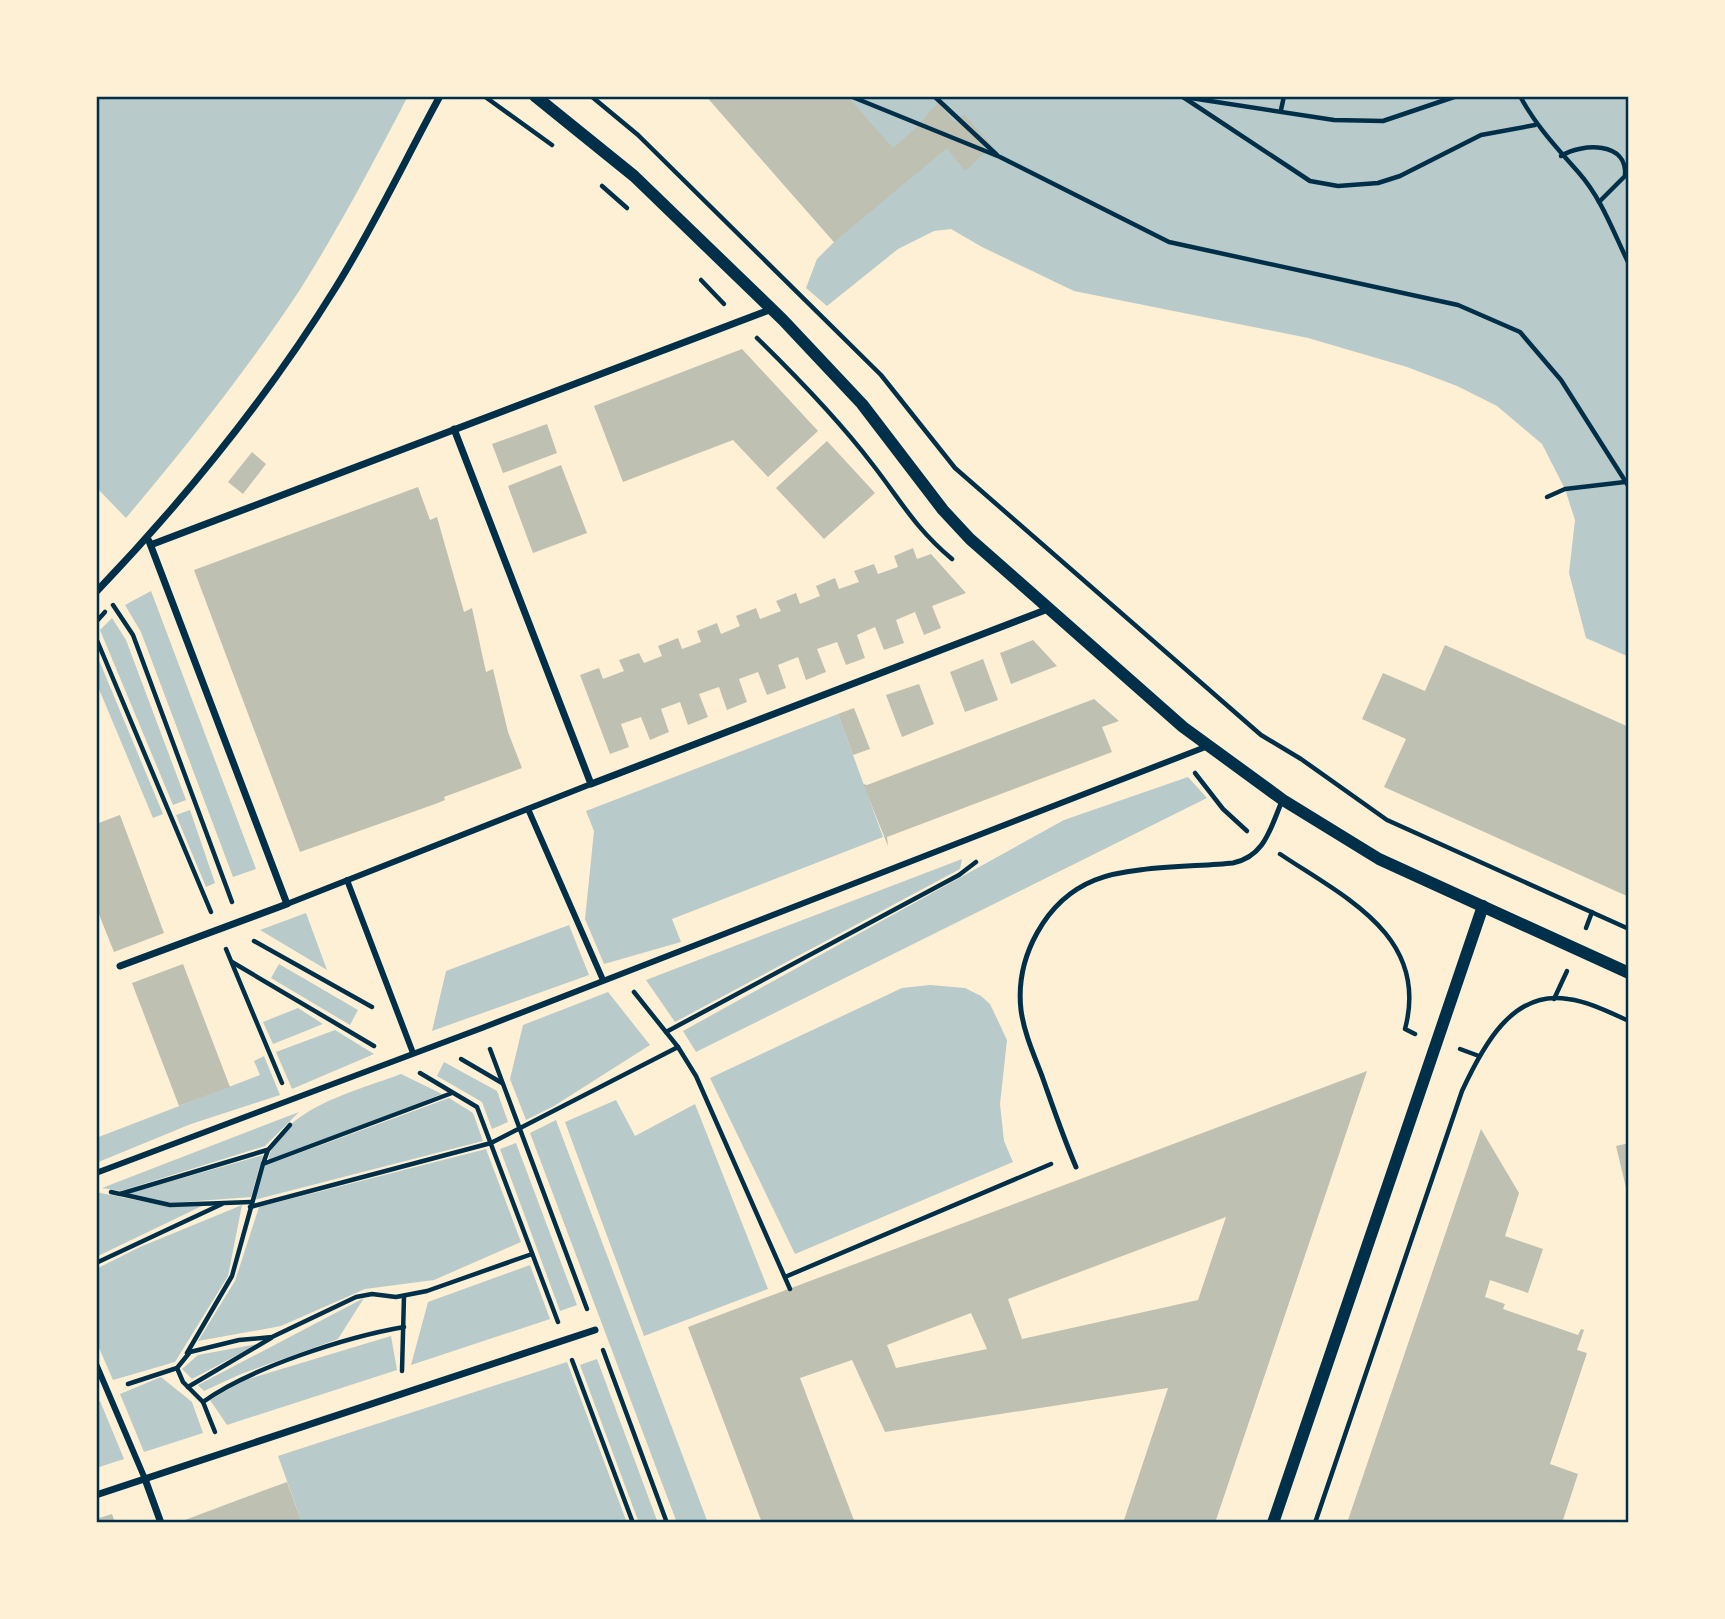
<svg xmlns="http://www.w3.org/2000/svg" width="1725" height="1619" font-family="Ubuntu,sans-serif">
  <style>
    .green { fill: #b9caca }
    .building { fill: #bec0b2; fill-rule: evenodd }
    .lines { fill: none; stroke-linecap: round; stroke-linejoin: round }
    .path { stroke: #003049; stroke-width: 4.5 }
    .service { stroke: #003049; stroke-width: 5 }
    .pedestrian { stroke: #003049; stroke-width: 6 }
    .minor { stroke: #003049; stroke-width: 7 }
    .tertiary { stroke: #003049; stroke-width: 12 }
    .neatline { fill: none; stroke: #003049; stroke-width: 2.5 }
  </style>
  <rect width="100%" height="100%" fill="#fdf0d5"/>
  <g class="green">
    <path d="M96,96H408C374,161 340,226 301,288C248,369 188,444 126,518L96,487Z"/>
    <path d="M706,96H1629V657L1586,638L1569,573L1575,520L1565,489L1542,444L1497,406L1457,386L1407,367L1308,338L1074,291L982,247L951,229L934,231L898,249L827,306L806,288L817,259L834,242Z"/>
    <path d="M151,591L256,869L233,877L141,632L125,605Z"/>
    <path d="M112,618L126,640L186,800L173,805L100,630Z"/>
    <path d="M96,653L163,814L153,818L96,682Z"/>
    <path d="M838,714L883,837L672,919L681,942L604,964L585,919L594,831L586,811Z"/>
    <path d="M1188,777L1207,798L696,1052L683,1031L1064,820Z"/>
    <path d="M190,810L215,883L206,887L176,815Z"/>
    <path d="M962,859L960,869L675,1022L646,980Z"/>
    <path d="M306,913L327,970L260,930Z"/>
    <path d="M569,925L589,975L432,1031L446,971Z"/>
    <path d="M279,964L358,1010L350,1025L271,978Z"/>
    <path d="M930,985L965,988L981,996L990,1004L1007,1040L1000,1104L1004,1141L1013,1162L795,1254L710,1078L902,988Z"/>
    <path d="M608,992L650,1045L554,1106L526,1120L510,1079L523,1025Z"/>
    <path d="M298,1008L323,1024L273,1044L263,1022Z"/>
    <path d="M335,1030L374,1054L292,1089L276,1052Z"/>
    <path d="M264,1056L280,1095L191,1124L96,1163V1138L260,1075L254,1061Z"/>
    <path d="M444,1062L497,1091L508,1122L492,1129L482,1102L437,1076Z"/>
    <path d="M401,1074L442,1094L268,1161C280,1108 357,1091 401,1074Z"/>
    <path d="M449,1098L473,1113L483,1141L254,1200L264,1166Z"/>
    <path d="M616,1100L635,1136L695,1104L768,1289L644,1336L565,1122Z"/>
    <path d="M299,1112L265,1146L121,1191L102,1188Z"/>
    <path d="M556,1120L708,1523H677L530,1133Z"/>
    <path d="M516,1143L577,1305L560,1311L500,1149Z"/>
    <path d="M486,1149L521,1242L434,1280L365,1289L281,1326L198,1341L235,1281L259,1207Z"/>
    <path d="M263,1155L251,1197L171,1203L127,1194Z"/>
    <path d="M96,1192L171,1207L204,1205L96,1257Z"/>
    <path d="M242,1205L228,1276L175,1362L113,1380L96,1341V1269L140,1247Z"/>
    <path d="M530,1265L550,1319L411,1365L428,1302Z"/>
    <path d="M364,1298L338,1339L241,1374L204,1391L198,1385Z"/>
    <path d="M391,1336L397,1370L227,1425L210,1400L245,1380Z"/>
    <path d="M258,1344L192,1379L182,1369L198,1355Z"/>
    <path d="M597,1359L658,1523H639L580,1365Z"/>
    <path d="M567,1362L627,1523H302L278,1456Z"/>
    <path d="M161,1377L192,1402L203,1433L144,1452L120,1394Z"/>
    <path d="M100,1401L124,1459L96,1468V1403Z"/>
  </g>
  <g class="building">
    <path d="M706,96H847L893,148L916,128L938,102L954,122L964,114L992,146L965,171L947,148L834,242Z"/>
    <path d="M742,349L818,431L768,477L733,440L623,482L594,406Z"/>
    <path d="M547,424L557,453L503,473L492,444Z"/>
    <path d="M827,441L875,493L824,539L776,488Z"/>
    <path d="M252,452L266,464L243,494L228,482Z"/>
    <path d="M561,465L587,533L533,553L508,486Z"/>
    <path d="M418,487L430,520L437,517L464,612L472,608L486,672L493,669L508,732L522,768L444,797L445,800L438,803L300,852L194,570Z"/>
    <path d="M913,548L917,559L931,554L966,593L932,606L941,628L924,635L915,612L896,620L904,643L884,650L875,627L857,635L865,658L846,665L837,642L817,649L826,672L806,680L798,657L778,665L786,688L767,695L758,672L739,679L747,702L727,710L719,687L699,694L708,717L688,725L680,702L661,709L669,732L650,740L641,717L621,724L629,747L610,754L580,675L599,668L603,679L624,671L619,660L639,653L644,663L662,656L658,646L678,638L682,649L701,642L697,631L717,623L721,634L740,626L736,616L756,608L760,619L781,611L776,601L796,593L800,604L820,596L816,586L835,578L839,589L859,582L854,571L874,564L878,574L898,567L894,556Z"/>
    <path d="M1033,640L1057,666L1011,684L1000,653Z"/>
    <path d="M1445,645L1629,727V897L1384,787L1406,739L1362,719L1383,673L1425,691Z"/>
    <path d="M983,659L998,700L965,712L950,672Z"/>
    <path d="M919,684L934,724L902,737L886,695Z"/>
    <path d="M1094,699L1119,721L1102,727L1112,752L887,837L888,846L863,784L867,785Z"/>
    <path d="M854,708L870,749L853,755L838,714Z"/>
    <path d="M120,815L164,933L114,952L96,907V824Z"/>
    <path d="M183,964L230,1087L179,1106L132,983Z"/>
    <path d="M1367,1071L1215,1523H1123L1168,1388L885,1432L852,1360L800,1378L855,1523H762L688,1327ZM1226,1217L1198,1300L1022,1339L1008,1299ZM971,1313L987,1349L896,1368L887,1345Z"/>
    <path d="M1481,1129L1519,1193L1505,1236L1543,1249L1528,1293L1490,1280L1485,1297L1505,1304L1503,1309L1578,1335L1581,1329L1584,1330L1577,1350L1587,1353L1550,1464L1578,1474L1562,1523H1347Z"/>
    <path d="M1629,1143V1196H1628L1616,1146Z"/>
    <path d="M287,1482L302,1523H177L238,1500Z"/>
    <path d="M112,1514L115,1523H96V1519Z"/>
  </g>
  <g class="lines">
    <g class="path">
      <path d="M484,96L552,145"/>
      <path d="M591,96L638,135L881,375L955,468L1261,735L1301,759L1387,820L1629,929"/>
      <path d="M850,96L1000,157L1169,242L1458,305L1520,332L1561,380L1629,487"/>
      <path d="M934,96L997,155"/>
      <path d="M1520,96C1536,126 1557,148 1579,173C1602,199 1614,234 1629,264"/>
      <path d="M1183,97L1310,181L1338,186L1378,183L1400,176L1481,135L1535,125"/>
      <path d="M1184,97L1334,120L1383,121L1457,96"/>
      <path d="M1281,110L1284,96"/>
      <path d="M1561,156C1582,143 1628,141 1625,176L1599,202"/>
      <path d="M602,186L627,208"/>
      <path d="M701,280L724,304"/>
      <path d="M757,338C798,378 838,419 873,465C901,501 915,528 952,559"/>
      <path d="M1547,497L1565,489L1625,482"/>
      <path d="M113,605L133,635L232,902"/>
      <path d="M96,622L105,612"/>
      <path d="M96,638L211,912"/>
      <path d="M1195,773L1223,809L1247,831"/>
      <path d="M1280,854C1344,897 1430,936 1405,1029L1415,1034"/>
      <path d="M1586,928L1592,912"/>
      <path d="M254,941L372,1007"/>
      <path d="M226,949L282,1083"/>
      <path d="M232,962L374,1046"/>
      <path d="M634,992L678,1047L696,1076L790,1289"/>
      <path d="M1554,999L1567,971"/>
      <path d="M666,1032L959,875L976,862"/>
      <path d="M490,1049L587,1309"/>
      <path d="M1460,1049L1479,1056"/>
      <path d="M461,1059L502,1083"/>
      <path d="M420,1073L477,1107L558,1322"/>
      <path d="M290,1125L268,1150L263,1164L452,1093"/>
      <path d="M111,1192L120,1194L267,1150"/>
      <path d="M121,1194L170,1205L251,1202"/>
      <path d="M250,1207L491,1143L678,1047"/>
      <path d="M96,1263L222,1204"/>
      <path d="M785,1277L1051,1164"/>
      <path d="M603,1350L667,1523"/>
      <path d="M187,1353L232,1276L263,1164"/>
      <path d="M572,1360L633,1523"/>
      <path d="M177,1368L183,1382L203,1402L215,1432"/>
      <path d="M402,1371L404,1296"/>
      <path d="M128,1384L177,1368L190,1352L239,1340L272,1337L356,1297L372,1294L396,1297L427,1291L532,1254"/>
      <path d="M188,1387L271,1338"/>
      <path d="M203,1402C250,1368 346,1337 404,1327"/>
      <path d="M1315,1523L1462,1091C1482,1048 1512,989 1568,999C1590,1002 1609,1012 1629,1021"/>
    </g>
    <path class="service" d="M1076,1167C1063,1137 1053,1107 1042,1076C1034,1055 1024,1033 1021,1010C1015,958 1045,900 1095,880C1129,866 1194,867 1233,863C1265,856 1270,829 1282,801"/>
    <g class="pedestrian">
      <path d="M528,809L603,980"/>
      <path d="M347,880L413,1053"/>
      <path d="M287,904L591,784"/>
      <path d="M96,1173L482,1028L1208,746"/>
      <path d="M96,1364L145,1479"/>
    </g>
    <g class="minor">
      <path d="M454,429L591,784L1048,609"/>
      <path d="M153,544L772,309"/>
      <path d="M96,592C185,499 268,397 336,287C374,226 405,160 440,96"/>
      <path d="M120,966L287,904L149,541"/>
      <path d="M145,1479L161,1523"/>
      <path d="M96,1495L595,1330"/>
    </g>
    <g class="tertiary">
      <path d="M535,96L634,176L783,320L862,404L943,510L970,539L1183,727L1283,800L1379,859L1629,973"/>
      <path d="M1273,1523L1483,906"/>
    </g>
  </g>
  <rect width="1725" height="1619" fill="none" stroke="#fdf0d5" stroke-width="196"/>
  <rect x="98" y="98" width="1529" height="1423" class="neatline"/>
</svg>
